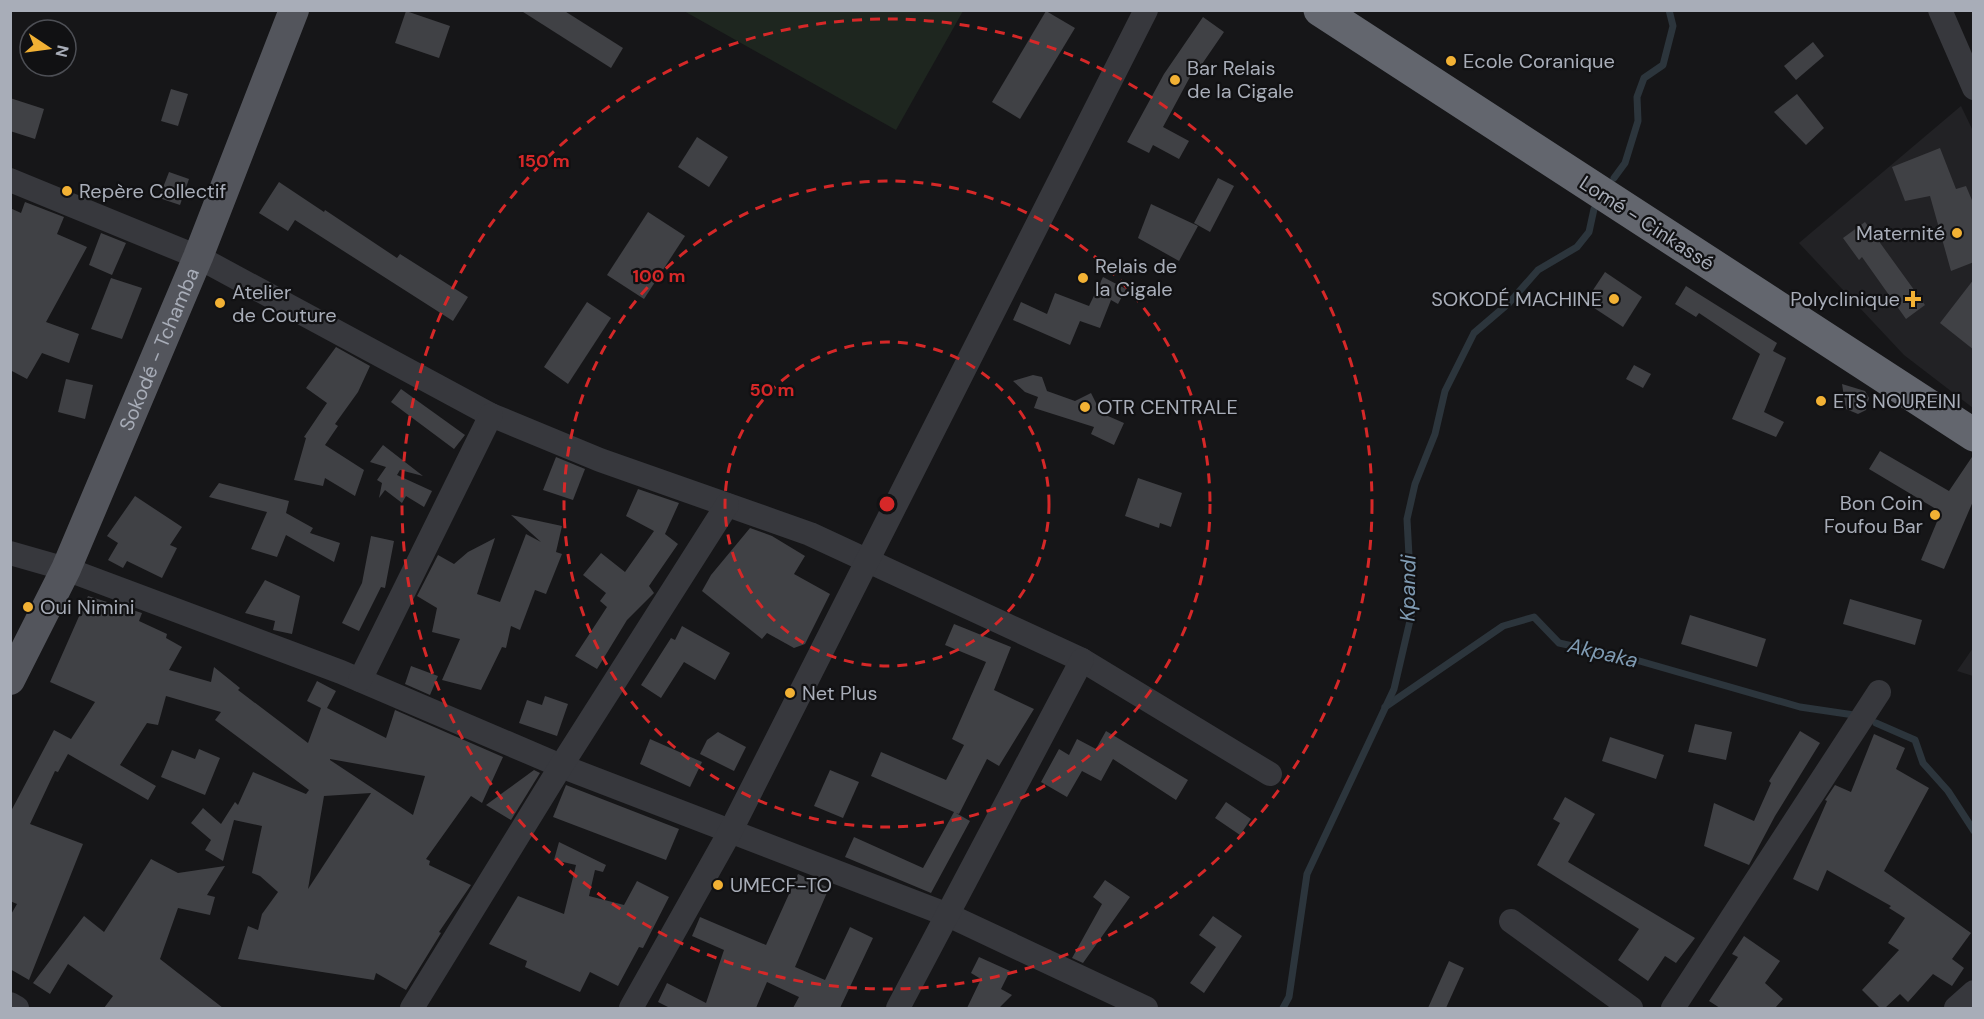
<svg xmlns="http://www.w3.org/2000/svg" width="1984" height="1019" font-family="'DM Sans',sans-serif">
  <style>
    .built { fill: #222225 }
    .green { fill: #1e261f }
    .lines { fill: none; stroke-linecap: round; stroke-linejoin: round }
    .stream { stroke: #2c353c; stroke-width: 7 }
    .building { fill: #404145; fill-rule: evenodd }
    .minor { stroke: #37383d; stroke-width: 24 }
    .major { stroke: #53555c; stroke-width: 30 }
    .highway { stroke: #63666e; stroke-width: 33 }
    .ring { fill: none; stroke: #d62828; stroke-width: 3; stroke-dasharray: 10 8 }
    .poi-dot { fill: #f2b134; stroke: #111113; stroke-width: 2 }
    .labels { text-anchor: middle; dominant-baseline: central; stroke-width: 4.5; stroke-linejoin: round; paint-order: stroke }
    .poi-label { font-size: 20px; fill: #a8adb8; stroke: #111113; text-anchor: start }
    .street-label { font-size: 20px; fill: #a8adb8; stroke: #111113 }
    .water-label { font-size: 21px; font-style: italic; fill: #7f9bb3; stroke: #111113 }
    .centre { fill: #d62828; stroke: #111113; stroke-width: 3 }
    .ring-label { font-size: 18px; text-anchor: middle; font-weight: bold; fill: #d62828; stroke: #111113; stroke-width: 4.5; stroke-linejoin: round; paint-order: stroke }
  </style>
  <rect width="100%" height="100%" fill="#161618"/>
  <g class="built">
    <path d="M1961,106L1974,133L1973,408L1904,355L1799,243Z"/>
    <path d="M1973,648V676L1957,671Z"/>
  </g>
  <path class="green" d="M684,11L963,10V11L896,130Z"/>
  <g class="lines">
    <g class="stream">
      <path d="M1614,178L1625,163L1638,121L1637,97L1644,78L1663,65L1673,26L1669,10"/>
      <path d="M1385,707L1503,626L1534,617L1559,643L1636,660L1800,707L1854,715"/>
      <path d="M1876,723L1915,740L1923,763L1948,791L1974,831"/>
      <path d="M1283,1008L1289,997L1307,874L1394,689L1412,612L1407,519L1415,484L1435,434L1445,391L1474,333L1509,303L1538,270L1577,247L1589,232L1594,209"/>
    </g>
  </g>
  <g class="building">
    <path d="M520,10H563L623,48L611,68Z"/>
    <path d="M406,11L450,26L439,58L395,43Z"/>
    <path d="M1046,11L1075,28L1020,119L992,102Z"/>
    <path d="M1203,17L1224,32L1200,67L1197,64L1163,127L1189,141L1179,159L1153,145L1149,153L1127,142L1164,74Z"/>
    <path d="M1813,42L1824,56L1796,80L1784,66Z"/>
    <path d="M171,89L188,94L178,126L161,121Z"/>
    <path d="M1797,94L1824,128L1806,145L1774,112Z"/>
    <path d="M10,98L44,109L35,139L10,131Z"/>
    <path d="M697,137L728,157L709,187L678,167Z"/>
    <path d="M1940,148L1956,189L1966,186L1974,205V262L1951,271L1930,196L1905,201L1892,167Z"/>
    <path d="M169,172L189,179L180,205L159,198Z"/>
    <path d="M1218,178L1234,186L1210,232L1194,223Z"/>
    <path d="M279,182L324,212L325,210L397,258L400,254L468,297L453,321L295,220L288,231L259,213Z"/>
    <path d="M25,202L64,217L57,234L87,247L46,322L79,334L69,363L42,353L27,379L10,370V208L21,213Z"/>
    <path d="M1151,204L1198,226L1179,261L1138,238Z"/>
    <path d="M648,212L685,236L644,299L607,275Z"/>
    <path d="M1865,222L1925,305L1906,319L1862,257L1859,260L1843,238Z"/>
    <path d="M101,233L126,243L112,275L89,265Z"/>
    <path d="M1605,272L1642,297L1623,327L1585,302Z"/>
    <path d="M1103,277L1126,289L1118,304L1111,300L1100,328L1080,321L1070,345L1013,320L1021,302L1047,314L1055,293L1089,306Z"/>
    <path d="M111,278L142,288L122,339L91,329Z"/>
    <path d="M1974,279V350L1940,323Z"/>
    <path d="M1686,286L1777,343L1773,351L1786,358L1764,412L1784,422L1776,437L1732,419L1760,354L1699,313L1696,317L1675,304Z"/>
    <path d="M587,302L611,318L568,384L544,367Z"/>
    <path d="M336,347L370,366L358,392L335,424L338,426L325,445L364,470L355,496L325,478L323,486L294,480L306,438L304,437L327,403L306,388Z"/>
    <path d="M1634,365L1651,374L1643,388L1626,379Z"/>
    <path d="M1033,375L1042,377L1047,391L1075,401L1091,393L1101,413L1124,423L1114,445L1091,434L1094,427L1034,408L1038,397L1025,392L1013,381Z"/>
    <path d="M66,379L93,385L85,419L58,412Z"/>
    <path d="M1842,384L1865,391L1869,398L1866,410L1858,414L1846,409Z"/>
    <path d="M401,389L465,435L454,449L391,402Z"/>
    <path d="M383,445L423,476L400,470L397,475L432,491L424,507L406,496L402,503L385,490L379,498L382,483L377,480L386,467L370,462Z"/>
    <path d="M1880,451L1949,491L1974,454V499L1944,569L1921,560L1941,512L1869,469Z"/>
    <path d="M556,457L585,469L573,500L543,490Z"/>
    <path d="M1138,478L1182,493L1171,527L1160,523L1159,528L1125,516Z"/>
    <path d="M219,483L289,501L286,513L313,528L310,533L340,543L334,562L286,535L277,557L251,549L267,512L209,497Z"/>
    <path d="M638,489L679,503L665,534L678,544L649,586L654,593L627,620L597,669L575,656L607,607L600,601L606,593L583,575L601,553L625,572L654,531L626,516Z"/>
    <path d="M135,496L182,527L170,545L177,548L162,578L127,561L123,568L108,560L118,543L107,536Z"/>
    <path d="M511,515L562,526L556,552L562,554L546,594L535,590L520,630L511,626L506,648L502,647L481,690L442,680L460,639L432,632L437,608L417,596L438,555L454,564L468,552L495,538L477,594L500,602L526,534L541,542Z"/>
    <path d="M750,528L772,536L805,556L794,574L830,594L805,644L794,648L767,633L762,639L702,591L711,575Z"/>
    <path d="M371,536L394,541L385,588L381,587L359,631L342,623L362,583Z"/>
    <path d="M265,580L300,596L292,634L273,630L275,621L245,613Z"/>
    <path d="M88,596L142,613L139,621L167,634L166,638L182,647L169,670L211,682L214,667L240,688L238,690L308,743L321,708L307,701L317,681L336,691L327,708L386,738L395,710L503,757L482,803L471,796L426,859L430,861L429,865L471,885L439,932L441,933L406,990L376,973L374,980L238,959L248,926L258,930L262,914L278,892L260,876L252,873L262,826L234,820L223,861L205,850L211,840L191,823L203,808L221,824L235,802L238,805L253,772L306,794L309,790L215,720L221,712L166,696L158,725L147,723L120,765L156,786L148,800L68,754L58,772L55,771L30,824L83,844L29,980L10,969V916L17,904L10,901V813L54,730L71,739L95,702L50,682ZM330,759L425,776L413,815L330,760ZM371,793L308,889L324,796Z"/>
    <path d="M1850,599L1922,620L1915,645L1843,624Z"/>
    <path d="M1690,615L1766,639L1757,667L1681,644Z"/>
    <path d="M954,624L1011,647L994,690L1034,709L999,766L987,759L959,814L956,813L970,821L931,893L845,857L854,837L923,868L954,812L871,776L881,752L946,780L964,745L952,739L986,662L945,645Z"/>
    <path d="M682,626L730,653L715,680L684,662L661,698L641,685L671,638L675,640Z"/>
    <path d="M411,666L438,676L430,695L405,684Z"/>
    <path d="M545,696L568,704L557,736L519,723L527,700L542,705Z"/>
    <path d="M1695,724L1732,732L1726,760L1688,752Z"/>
    <path d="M1106,731L1188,780L1176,800L1113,759L1101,781L1082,771L1067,797L1041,782L1059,749L1069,755L1077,739L1096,749Z"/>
    <path d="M1800,731L1820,743L1775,816L1749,865L1704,846L1714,803L1754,821L1771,783L1769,781Z"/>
    <path d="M718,732L746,747L734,771L700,754L707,740Z"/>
    <path d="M1874,734L1905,748L1896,769L1929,788L1884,871L1971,933L1952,959L1964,968L1952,986L1933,974L1908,1002L1900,994L1885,1008H1880L1862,990L1899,950L1888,943L1905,918L1889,908L1891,906L1827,870L1818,891L1793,879L1827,801L1825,800L1835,785L1851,792Z"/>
    <path d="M1610,737L1664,755L1656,779L1602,761Z"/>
    <path d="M650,739L702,762L690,787L640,764Z"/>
    <path d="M199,749L220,758L205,795L161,777L172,750L195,759Z"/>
    <path d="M534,770L540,773L511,820L486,805Z"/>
    <path d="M830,770L859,782L843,818L814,806Z"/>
    <path d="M566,785L679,829L666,860L553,817Z"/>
    <path d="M1565,797L1595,814L1568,862L1695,938L1676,963L1665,956L1648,981L1618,960L1639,929L1537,865L1560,823L1553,819Z"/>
    <path d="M1226,802L1251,819L1240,835L1215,818Z"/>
    <path d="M559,842L606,865L603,872L595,870L589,896L624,905L637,881L669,897L643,948L639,947L618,986L590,972L580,992L525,967L527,961L489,944L518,896L564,914L576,865L554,860Z"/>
    <path d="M151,859L178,873L225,866L207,895L215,897L210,915L178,908L160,959L223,1008H104L113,996L68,964L50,994L33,983L84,916L104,932Z"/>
    <path d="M798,874L829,888L795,967L825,980L850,927L873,938L840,1008H793L799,997L767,982L756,1008H670L658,1002L667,983L706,1003L724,950L692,936L700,917L766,945Z"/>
    <path d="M1105,880L1130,897L1083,963L1072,958L1102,904L1093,897Z"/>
    <path d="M1213,916L1242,936L1204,993L1190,983L1216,947L1199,935Z"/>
    <path d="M1744,936L1780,961L1765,983L1783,999L1775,1008H1720L1709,1001L1738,957L1732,954Z"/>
    <path d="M979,957L1010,971L1001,989L1012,995L999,1008H967L981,979L971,973Z"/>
    <path d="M1449,961L1464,968L1446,1008H1428Z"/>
  </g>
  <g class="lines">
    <g class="minor">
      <path d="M1940,10L1974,88"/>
      <path d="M10,180L198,257L491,415L600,460L810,534L1082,660L1270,774"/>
      <path d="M10,553L66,569L341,672L561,766L948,915L1146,1008"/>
      <path d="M360,680L491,415"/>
      <path d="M1511,921L1631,1008"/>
      <path d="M10,1004L17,1008"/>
      <path d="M412,1008L561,766L727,505"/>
      <path d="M631,1008L730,832L1146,10"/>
      <path d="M898,1008L1082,660"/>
      <path d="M1673,1008L1879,692"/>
      <path d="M1956,1008L1974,992"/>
    </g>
    <path class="major" id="s1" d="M10,680L66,569L198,257L294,10"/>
    <path class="highway" d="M1320,10L1974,435"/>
  </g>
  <g class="ring">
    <circle cx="887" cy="504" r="162"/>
    <circle cx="887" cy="504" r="323"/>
    <circle cx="887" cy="504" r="485"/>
  </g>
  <g class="poi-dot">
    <circle cx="1451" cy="61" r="6"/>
    <circle cx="1175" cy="80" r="6"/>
    <circle cx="67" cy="191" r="6"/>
    <circle cx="1957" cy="233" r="6"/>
    <circle cx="1083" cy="278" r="6"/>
    <circle cx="1614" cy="299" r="6"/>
    <path d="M1910 290h6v6h6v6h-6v6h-6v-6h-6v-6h6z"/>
    <circle cx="220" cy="303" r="6"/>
    <circle cx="1821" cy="401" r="6"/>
    <circle cx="1085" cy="407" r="6"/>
    <circle cx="1935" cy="515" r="6"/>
    <circle cx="28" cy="607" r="6"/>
    <circle cx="790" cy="693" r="6"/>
    <circle cx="718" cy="885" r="6"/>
  </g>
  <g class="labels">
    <g class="poi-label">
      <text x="1463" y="61">Ecole Coranique</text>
      <text x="1187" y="68">Bar Relais<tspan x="1187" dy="23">de la Cigale</tspan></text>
      <text x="79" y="191">Repère Collectif</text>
      <text x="1945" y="233" text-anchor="end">Maternité</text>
      <text x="1095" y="266">Relais de<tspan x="1095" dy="23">la Cigale</tspan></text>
      <text x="232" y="292">Atelier<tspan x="232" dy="23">de Couture</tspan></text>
      <text x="1602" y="299" text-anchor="end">SOKODÉ MACHINE</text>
      <text x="1900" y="299" text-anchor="end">Polyclinique</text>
      <text x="1833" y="401">ETS NOUREINI</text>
      <text x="1097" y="407">OTR CENTRALE</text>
      <text x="1923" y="503" text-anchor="end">Bon Coin<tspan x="1923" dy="23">Foufou Bar</tspan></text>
      <text x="40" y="607">Oui Nimini</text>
      <text x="802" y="693">Net Plus</text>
      <text x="730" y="885">UMECF-TO</text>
    </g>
    <g class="street-label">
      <text transform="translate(1647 223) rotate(33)">Lomé - Cinkassé</text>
      <text stroke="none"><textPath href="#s1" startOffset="363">Sokodé - Tchamba</textPath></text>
    </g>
    <g class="water-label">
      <text transform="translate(1408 588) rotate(-89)">Kpandi</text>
      <text transform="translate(1603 653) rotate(13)">Akpaka</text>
    </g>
  </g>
  <circle cx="887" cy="504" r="9" class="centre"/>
  <g class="ring-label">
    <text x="544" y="167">150 m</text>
    <text x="659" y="282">100 m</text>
    <text x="772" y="396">50 m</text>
  </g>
  <rect width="1984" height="1019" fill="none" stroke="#a8adb8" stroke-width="24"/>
  <g transform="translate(48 48) rotate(103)"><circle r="28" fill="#111113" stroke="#4d4f55" stroke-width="1.5"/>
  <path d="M0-4.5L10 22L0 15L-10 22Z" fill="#f2b134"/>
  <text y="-9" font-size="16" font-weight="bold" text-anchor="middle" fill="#a8adb8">N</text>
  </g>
</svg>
